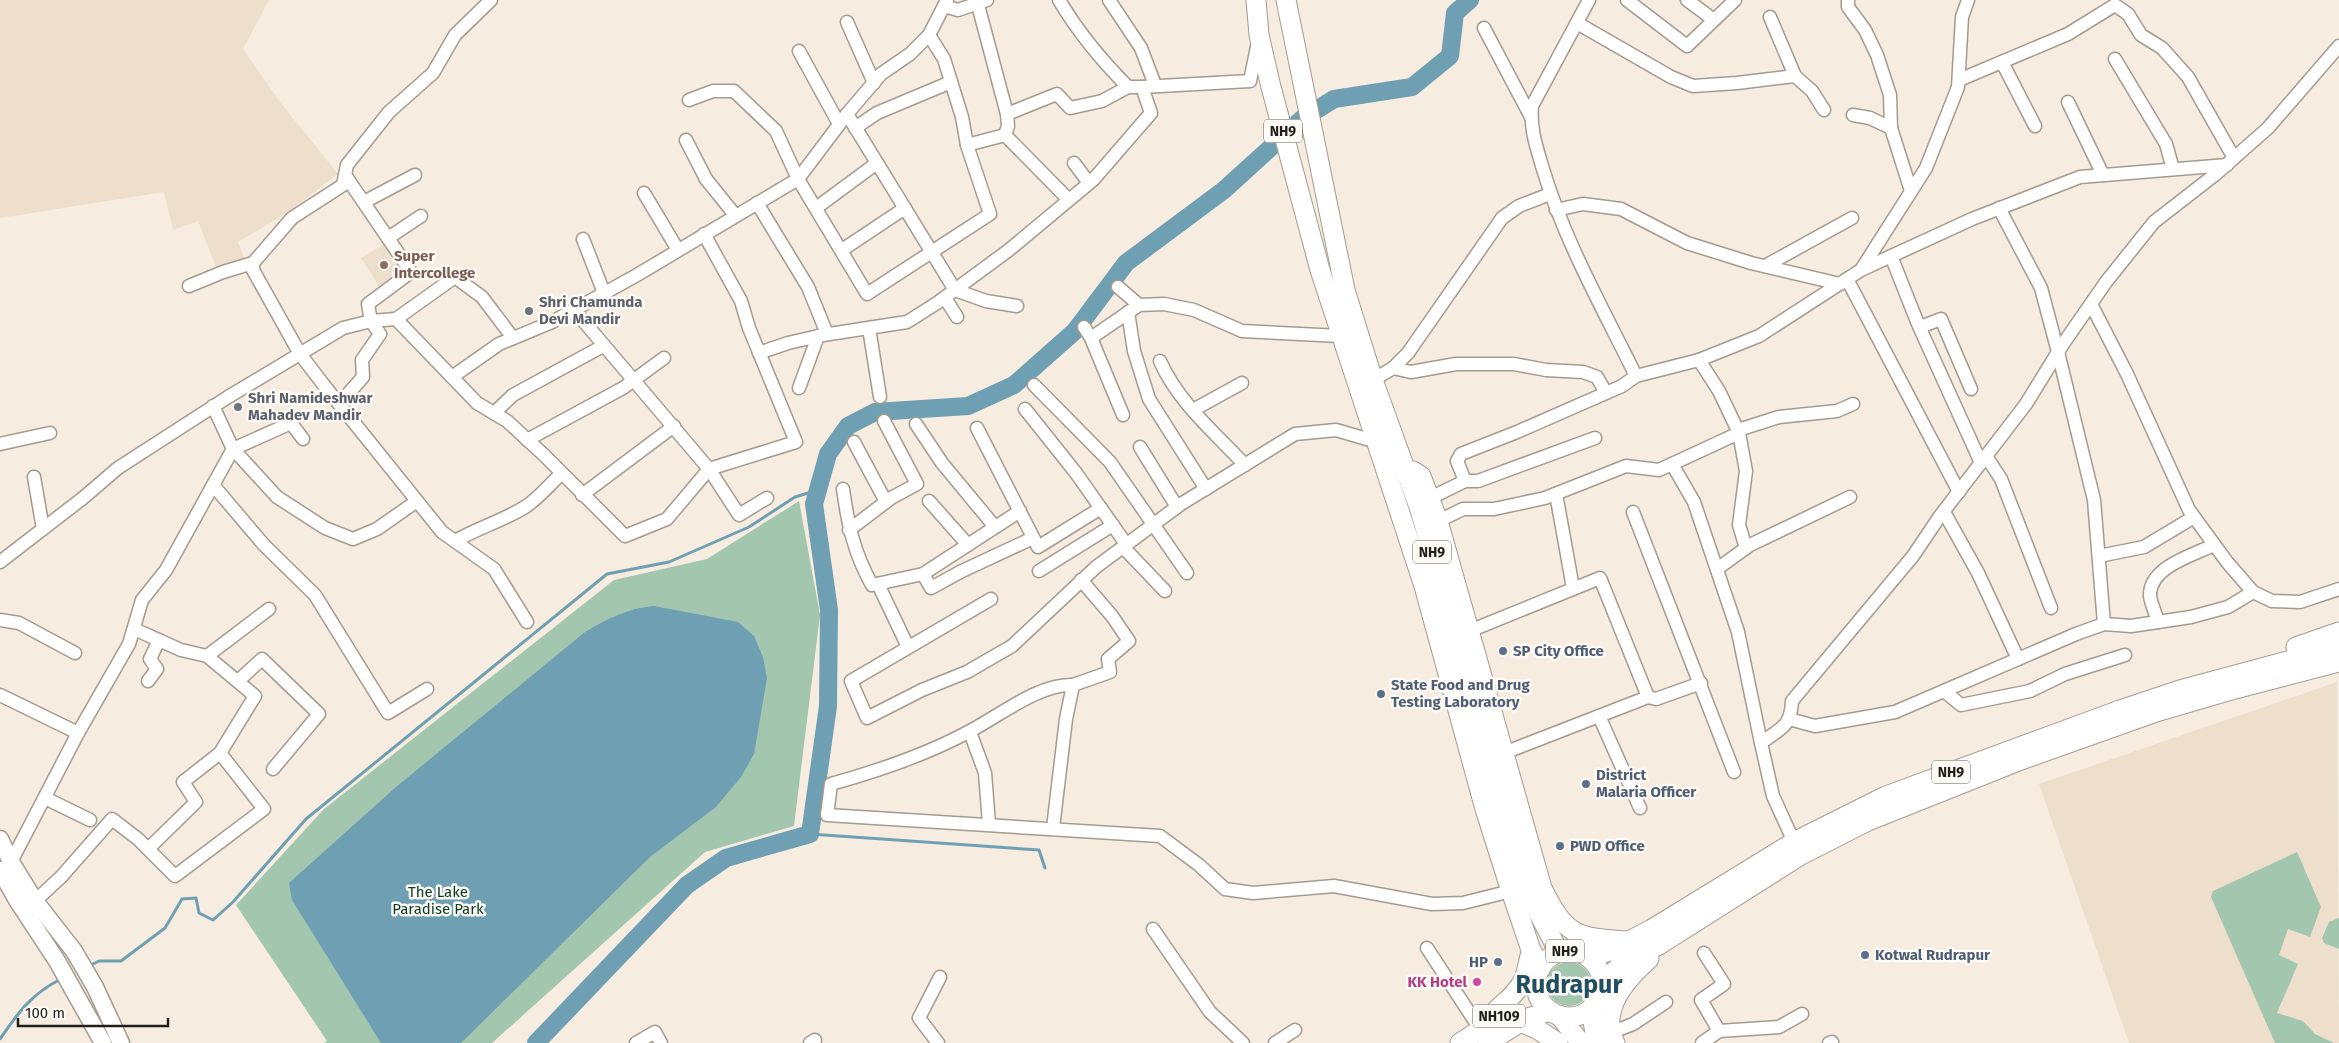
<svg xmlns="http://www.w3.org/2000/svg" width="2339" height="1043" font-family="'Fira Sans',sans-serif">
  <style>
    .built { fill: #eedfcc }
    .green { fill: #a3c6af }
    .water { fill: #6f9fb2 }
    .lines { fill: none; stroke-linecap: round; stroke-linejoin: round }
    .stream { stroke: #6f9fb2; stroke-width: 3 }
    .river { stroke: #6f9fb2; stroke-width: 18 }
    .minor-casing { stroke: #a49b8f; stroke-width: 15 }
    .major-casing { stroke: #a49b8f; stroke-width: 19 }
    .highway-casing { stroke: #a49b8f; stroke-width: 21 }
    .minor { stroke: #fff; stroke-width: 12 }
    .major { stroke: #fff; stroke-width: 16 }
    .highway { stroke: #fff; stroke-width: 19 }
    .education-dot { fill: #8d6e63; stroke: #fefaf5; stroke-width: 2 }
    .worship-dot { fill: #6b7280; stroke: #fefaf5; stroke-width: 2 }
    .service-dot { fill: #5c6f8a; stroke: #fefaf5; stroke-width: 2 }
    .hotel-dot { fill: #d1479c; stroke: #fefaf5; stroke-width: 2 }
    .labels { text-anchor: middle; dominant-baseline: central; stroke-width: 5; stroke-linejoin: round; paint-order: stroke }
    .shield { fill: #fefaf5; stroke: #635f5b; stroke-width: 1 }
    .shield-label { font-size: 14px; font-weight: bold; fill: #211d19 }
    .education-label { font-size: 15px; font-weight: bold; fill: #785e54; stroke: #fefaf5; text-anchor: start }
    .worship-label { font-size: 15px; font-weight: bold; fill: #5b616d; stroke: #fefaf5; text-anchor: start }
    .service-label { font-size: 15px; font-weight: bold; fill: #4e5e75; stroke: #fefaf5; text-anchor: start }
    .park-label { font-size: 15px; fill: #093c22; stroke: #fefaf5 }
    .hotel-label { font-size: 15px; font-weight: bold; fill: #b23c85; stroke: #fefaf5; text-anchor: end }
    .town-label { font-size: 25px; font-weight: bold; fill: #1f4f61; stroke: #fefaf5 }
  </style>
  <rect width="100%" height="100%" fill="#f6ecdf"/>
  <g class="built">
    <path d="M0,0H269L243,49L280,102L338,174L287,213L238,242L244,258L216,267L198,221L173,230L164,192L0,218Z"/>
    <path d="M388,242L407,272L382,291L361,258Z"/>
    <path d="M2337,682L2339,1043H2129L2039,784Z"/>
  </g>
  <g class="green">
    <path d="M799,501L820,615L794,826L705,852L492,1043H324L327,1041L236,905L324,809L614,580L707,559Z"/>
    <path d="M2297,852L2321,907L2310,937L2288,929L2279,955L2298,964L2277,1013L2303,1021L2315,1034L2334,1043H2275L2211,897L2213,891Z"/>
    <path d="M2339,918V949L2324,943L2322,938L2329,922Z"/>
    <circle cx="1569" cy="984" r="22"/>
  </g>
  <path class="water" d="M654,606L738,622L754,636L763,657L767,678L754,754L741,777L716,807L650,857L461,1043H381L292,900L289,883L396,787L585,632C607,619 628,608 654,606Z"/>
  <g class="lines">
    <g class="stream">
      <path d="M810,834L1039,850L1045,868"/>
      <path d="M89,966L99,961H121L165,928L182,899L196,898L199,913L213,920L233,902L306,819L607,574L669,562L749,527L795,497L818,490"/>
      <path d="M0,1039C18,1013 31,994 61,979"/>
    </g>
    <path class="river" d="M536,1043L687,885L726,858L810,834L828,706L829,610L814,504L828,454L848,426L875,412L968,406L1014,385L1075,331L1126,263L1224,190L1302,119L1334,99L1412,87L1450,56L1455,13L1470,0"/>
    <defs>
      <g id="minor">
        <path d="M491,0L455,35L433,73L389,112L347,165L343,185L292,218L253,263V270L300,354L323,384L442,532L494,569L527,622"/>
        <path d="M1059,0C1078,32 1101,60 1128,87"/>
        <path d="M1109,0L1141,48L1155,85"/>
        <path d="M1589,0L1532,106C1530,129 1536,145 1542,166C1564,240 1602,307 1636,376"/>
        <path d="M1627,0L1687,46L1735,0"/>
        <path d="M1687,0L1714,20"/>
        <path d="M1848,0V7L1865,30L1877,55L1890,95L1891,128"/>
        <path d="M978,5L1007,114L1008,126L1005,135"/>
        <path d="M944,6L958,10L987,0"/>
        <path d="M1770,17L1795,76L1812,91L1824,110"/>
        <path d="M847,22L874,83"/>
        <path d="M1577,23L1671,77L1693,86L1737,83L1795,76"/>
        <path d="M1484,28L1531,117"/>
        <path d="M799,51L839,124"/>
        <path d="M2115,59L2166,144L2173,169"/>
        <path d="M2002,62L2035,126"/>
        <path d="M1959,80L2068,34L2115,5L2128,14L2141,35L2162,48L2188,77L2234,158"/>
        <path d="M689,100L713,91H734L776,131L798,179L867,294L990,214L967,145L962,117L944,59L929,35"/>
        <path d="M2068,102L2103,175"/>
        <path d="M847,114L955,290L986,301L1017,306"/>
        <path d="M1007,114L1057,94L1070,108L1102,101L1128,87H1142"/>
        <path d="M1853,115L1870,118L1891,128L1911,191"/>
        <path d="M855,128L877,113L951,82"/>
        <path d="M686,140L706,179L735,215"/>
        <path d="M967,145L1005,135L1069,200"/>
        <path d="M1074,163L1089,183"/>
        <path d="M644,193L678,250"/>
        <path d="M364,202L415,175"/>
        <path d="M757,203L808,287L827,334"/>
        <path d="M816,208L877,163"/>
        <path d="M1999,208L2041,288L2058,352L2094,500L2104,624"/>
        <path d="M1556,210L1583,204L1621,209L1687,243L1751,263L1840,284"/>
        <path d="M388,238L421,216"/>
        <path d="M583,239L604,293"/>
        <path d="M842,250L905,208"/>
        <path d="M1891,256L1918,324L1981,463"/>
        <path d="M1765,266L1852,218"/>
        <path d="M1861,270L1926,168L1958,87L1962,17L1968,0"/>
        <path d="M1847,279L1959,492"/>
        <path d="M189,286L223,272L253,263"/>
        <path d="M1118,287L1139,305"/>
        <path d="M945,298L957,317"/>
        <path d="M2091,304L2127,374L2189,510L2227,562L2253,592L2272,601L2300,602L2339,589"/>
        <path d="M574,310L709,469L739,515L767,498"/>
        <path d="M1128,312L1134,351L1149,399L1206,489"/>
        <path d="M396,319L455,277L482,297L513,338"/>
        <path d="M1084,327L1091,338L1123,415"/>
        <path d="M1920,327L1941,319L1971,389"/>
        <path d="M869,328L880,397"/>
        <path d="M1091,338L1139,305L1164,304L1194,310L1242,331L1340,336"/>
        <path d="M759,353L788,343L823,335L907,322L937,303L1009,250L1093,180L1151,113L1142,87L1250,81L1258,42"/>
        <path d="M1699,360L1719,391L1739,433L1746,471L1739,525L1746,548"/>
        <path d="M1160,361C1178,402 1215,433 1245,465"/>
        <path d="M1393,368L1411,372L1456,364H1514L1546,370L1583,372L1597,377L1606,393"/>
        <path d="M452,377L499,344L552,322L637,275L798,179L847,114L881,74L910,54L929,35L947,0"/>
        <path d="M1373,380L1393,368L1408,353L1502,218L1519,206L1550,194"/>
        <path d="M1034,385L1110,462L1187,573"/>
        <path d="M799,388L818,336"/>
        <path d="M339,404L363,377L362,360L380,334L371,321L368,304L411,272L345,175"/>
        <path d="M1025,409L1076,473L1126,544"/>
        <path d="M1193,410L1242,383"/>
        <path d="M494,413L513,395L603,346"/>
        <path d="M916,424L942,463L995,527"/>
        <path d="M977,428L1038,547L1101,508"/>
        <path d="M1738,430L1779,417L1837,411L1853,404"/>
        <path d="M303,439L291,423L233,449L277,497L325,528L353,539L377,529L417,501"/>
        <path d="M527,440L623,388L664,358"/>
        <path d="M854,442L886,502"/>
        <path d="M0,444L50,433"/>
        <path d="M1140,447L1177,507"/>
        <path d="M1986,456L2001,479L2051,608"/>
        <path d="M1672,464L1694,502L1738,632L1761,743"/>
        <path d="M34,477L43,529"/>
        <path d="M1465,481H1478L1595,438"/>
        <path d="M213,485L264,545L315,595L388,713L427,689"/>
        <path d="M843,489C848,525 854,553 872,585L923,574L1020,511"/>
        <path d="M1556,494L1573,588"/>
        <path d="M582,495L674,426"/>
        <path d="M929,501L968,545"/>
        <path d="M1422,502L1465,481L1457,461L1461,454L1517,432L1622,386L1636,376L1699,360L1759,336L1861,270L1972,219L2080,177L2227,165"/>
        <path d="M1633,512L1734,772"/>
        <path d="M1944,512L1978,573L2018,659"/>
        <path d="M1432,524L1463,509H1494L1545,498L1626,466L1659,470L1739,433"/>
        <path d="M849,530L891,498L917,484L884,421"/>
        <path d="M455,541C478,528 502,521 525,507C538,499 550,484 562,473"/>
        <path d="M1123,547L1165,591"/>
        <path d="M2099,556L2144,547L2194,517"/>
        <path d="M0,562L83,498L118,468L228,397L343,328L371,321L396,319L477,403L507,421L545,456L625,536L667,519L709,469L796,442L749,328L741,301L704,234"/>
        <path d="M1717,569L1750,545L1850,497"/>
        <path d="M1039,571L1113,525"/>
        <path d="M923,574L931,588L960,572L1033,538"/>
        <path d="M878,584L908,647"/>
        <path d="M991,599L851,681L867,718L922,690L967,672L1012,646L1096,567L1181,504L1295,434L1336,430L1377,442"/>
        <path d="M0,620L19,623L75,653"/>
        <path d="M2158,622C2156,614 2151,604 2150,596C2149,567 2193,555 2214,545"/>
        <path d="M1462,634L1600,578L1648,697"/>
        <path d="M207,656L269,609"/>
        <path d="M148,681L157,669L150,659L159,640"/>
        <path d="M238,681L262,659L319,714L273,769"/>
        <path d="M1073,685C1040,683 999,716 970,731C926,755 878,771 831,784L827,815L1160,836L1199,865L1225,889L1253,893L1334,886L1432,904L1463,903L1511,891"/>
        <path d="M1944,691L1961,705L2030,691L2065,674L2125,655"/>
        <path d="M0,695L78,733"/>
        <path d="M1599,716L1640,808"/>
        <path d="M1789,719L1815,726L1895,712L2076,634L2104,624L2131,626L2191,617L2228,607L2253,592"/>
        <path d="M970,732L985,773L989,824"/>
        <path d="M1496,756L1648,697L1656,699L1701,683"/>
        <path d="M45,798L90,820"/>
        <path d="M1053,828L1066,719L1073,685L1110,672L1108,659L1129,641L1112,616L1081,580"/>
        <path d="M1794,842L1773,796L1761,743C1781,728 1791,727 1792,701L1913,556L1940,516L2026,404L2063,344L2106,282L2154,222L2217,173L2268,128L2339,46"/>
        <path d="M148,849L196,802L183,782L220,753"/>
        <path d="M11,862L78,733L129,644L142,600L166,570L233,449L213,406"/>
        <path d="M35,901L61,877L112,819L138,839L175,876L264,809L220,753L255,696L207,656L181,650L134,629"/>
        <path d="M1153,929L1210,1012L1243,1043"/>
        <path d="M1427,948L1480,1029"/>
        <path d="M1704,953L1724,984L1701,1000L1719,1031"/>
        <path d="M1610,1033L1633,1024L1666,1002"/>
        <path d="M636,1043L655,1032L661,1043"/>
        <path d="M810,1043L815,1040"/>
        <path d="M938,1043L919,1018L940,977"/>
        <path d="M1275,1043L1295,1030"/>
        <path d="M1702,1043L1719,1031L1779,1027L1802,1014"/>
        <path d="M1829,1043L1832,1042"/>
      </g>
      <g id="major">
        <path d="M0,839L11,862L35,901L74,951L95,987L121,1043"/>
        <path d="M0,870L17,900L57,961L103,1043"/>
      </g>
      <g id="highway">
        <path d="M1256,0L1259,35L1271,87L1320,270L1424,586L1485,809L1511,891L1531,950L1541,968"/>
        <path d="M1286,0L1345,290L1373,380L1420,510L1451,616L1499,796L1526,882L1538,912L1559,952"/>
        <path d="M1413,471L1421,476L1438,521L1542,888C1565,934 1574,938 1626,941"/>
        <path d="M2296,647L2339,632"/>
        <circle cx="1569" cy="984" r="33"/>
        <path d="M1588,957L1610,951L1652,929L1794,842L1886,796L2120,710L2180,690L2339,647"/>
        <path d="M1602,982L1620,966L1659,945L1801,855L1868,821L2021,760L2153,713L2235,689L2339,662"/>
        <path d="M1591,1009L1595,1033L1600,1043"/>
        <path d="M1559,1015L1581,1043"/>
        <path d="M1520,1022L1537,1029L1558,1043"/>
        <path d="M1480,1029C1491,1010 1515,999 1524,979C1527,972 1528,963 1530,956"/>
        <path d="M1460,1043L1490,1023"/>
        <path d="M1487,1043L1527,1018L1551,1011"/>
        <path d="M1615,1043C1598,1011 1626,979 1649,959"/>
      </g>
    </defs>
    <use href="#minor" class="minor-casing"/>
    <use href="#major" class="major-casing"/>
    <use href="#highway" class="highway-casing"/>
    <use href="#minor" class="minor"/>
    <use href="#major" class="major"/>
    <use href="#highway" class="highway"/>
  </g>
  <circle class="education-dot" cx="384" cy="265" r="5"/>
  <g class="worship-dot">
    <circle cx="529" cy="311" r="5"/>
    <circle cx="238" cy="407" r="5"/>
  </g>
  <g class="service-dot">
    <circle cx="1503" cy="651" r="5"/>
    <circle cx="1381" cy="694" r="5"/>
    <circle cx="1586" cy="784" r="5"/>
    <circle cx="1560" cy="846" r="5"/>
    <circle cx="1865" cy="955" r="5"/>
    <circle cx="1498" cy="962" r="5"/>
  </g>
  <circle class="hotel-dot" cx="1477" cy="982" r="5"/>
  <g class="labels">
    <g class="shield">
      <rect x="1264" y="119.5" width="38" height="23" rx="4"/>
      <rect x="1413" y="540.5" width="38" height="23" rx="4"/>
      <rect x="1932" y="760.5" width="38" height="23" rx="4"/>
      <rect x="1546" y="939.5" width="38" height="23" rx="4"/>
      <rect x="1473" y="1004.5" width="52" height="23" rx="4"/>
    </g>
    <g class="shield-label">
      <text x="1283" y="131">NH9</text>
      <text x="1432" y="552">NH9</text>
      <text x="1951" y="772">NH9</text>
      <text x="1565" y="951">NH9</text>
      <text x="1499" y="1016">NH109</text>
    </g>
    <g class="education-label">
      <text x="394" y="256">Super<tspan x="394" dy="17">Intercollege</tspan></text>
    </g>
    <g class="worship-label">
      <text x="539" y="302">Shri Chamunda<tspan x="539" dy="17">Devi Mandir</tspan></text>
      <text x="248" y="398">Shri Namideshwar<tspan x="248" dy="17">Mahadev Mandir</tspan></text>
    </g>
    <g class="service-label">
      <text x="1513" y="651">SP City Office</text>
      <text x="1391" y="685">State Food and Drug<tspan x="1391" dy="17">Testing Laboratory</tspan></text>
      <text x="1596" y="775">District<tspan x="1596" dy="17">Malaria Officer</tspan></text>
      <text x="1570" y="846">PWD Office</text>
      <text x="1875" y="955">Kotwal Rudrapur</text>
      <text x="1488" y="962" text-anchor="end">HP</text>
    </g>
    <g class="park-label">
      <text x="438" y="892">The Lake<tspan x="438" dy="17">Paradise Park</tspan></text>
    </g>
    <g class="hotel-label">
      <text x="1467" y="982">KK Hotel</text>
    </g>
    <g class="town-label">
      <text x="1569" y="985">Rudrapur</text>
    </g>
  </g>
  <path d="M18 1018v8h150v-8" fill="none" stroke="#211d19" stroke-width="2.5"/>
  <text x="25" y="1018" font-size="15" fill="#211d19" stroke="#fefaf5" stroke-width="4" paint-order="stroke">100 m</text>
</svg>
